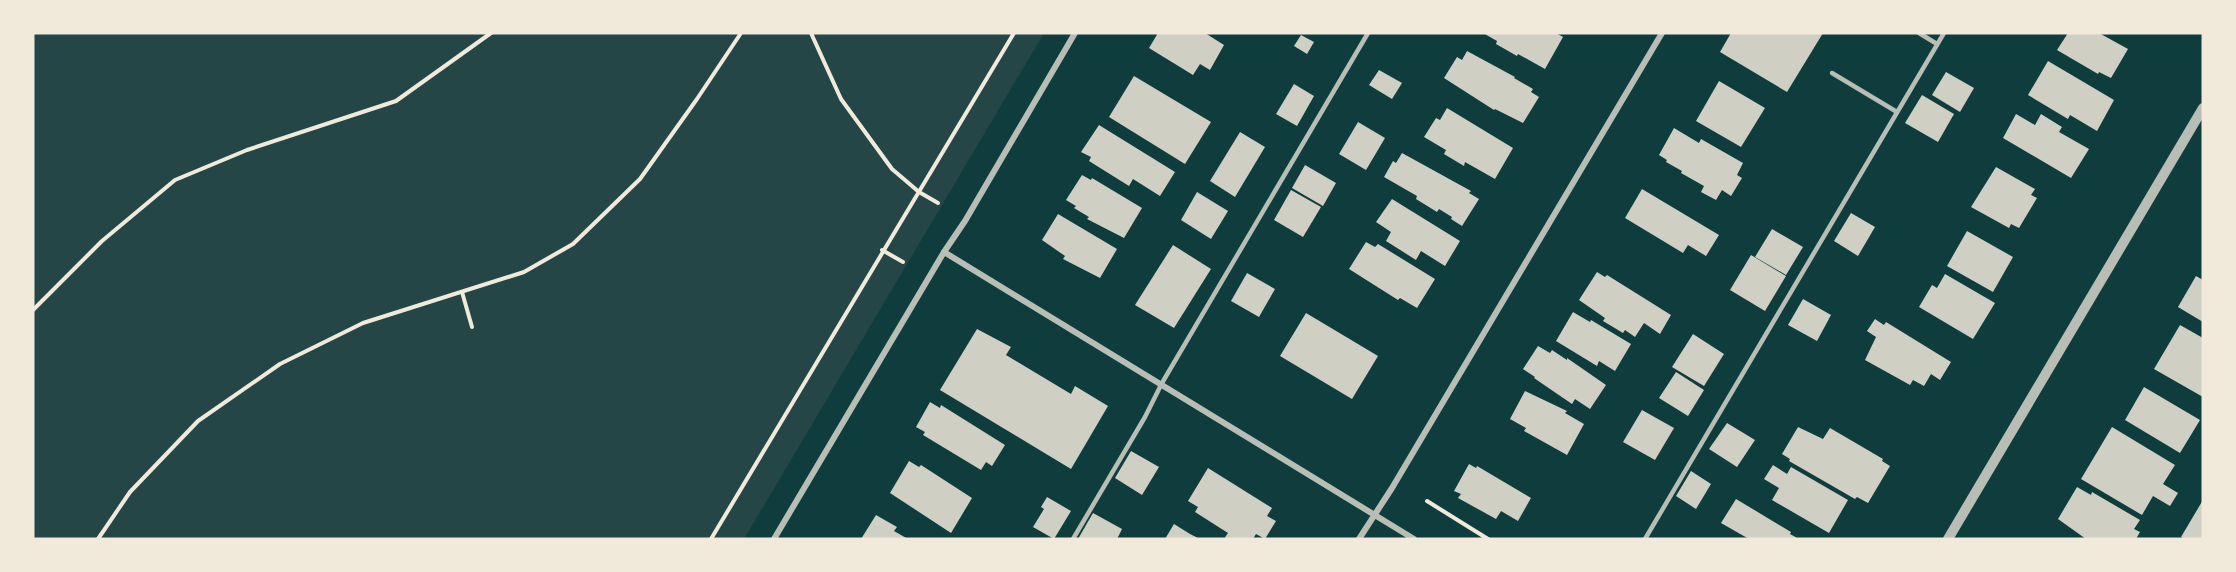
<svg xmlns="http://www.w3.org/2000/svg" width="2236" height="572" font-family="Overpass,sans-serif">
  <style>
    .green { fill: #244646 }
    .building { fill: #cfcfc3 }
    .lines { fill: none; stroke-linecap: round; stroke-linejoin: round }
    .path { stroke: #f1e9da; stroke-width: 4 }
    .service { stroke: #b8beb3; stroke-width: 4.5 }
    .minor { stroke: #b8beb3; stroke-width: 6 }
    .tertiary { stroke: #b8beb3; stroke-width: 10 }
  </style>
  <rect width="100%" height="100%" fill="#0f3d3e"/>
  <path class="green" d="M33,33H1044L744,539H33Z"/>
  <g class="building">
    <path d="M1158,33H1205L1224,45L1210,70L1200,64L1193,75L1149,48Z"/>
    <path d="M1483,33H1556L1563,37L1545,69L1518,54L1517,56L1496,44L1497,41Z"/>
    <path d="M1731,33H1823L1787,92L1720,52Z"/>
    <path d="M2068,33H2099L2128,49L2111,78L2099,72L2098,74L2057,50Z"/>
    <path d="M1301,35L1314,42L1307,54L1294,46Z"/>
    <path d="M1467,51L1515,77L1514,78L1533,89L1531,92L1539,97L1523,123L1495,109L1494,110L1444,78L1457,57L1462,60Z"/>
    <path d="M2048,61L2114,100L2097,131L2070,115L2068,119L2028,95Z"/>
    <path d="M1379,70L1402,83L1392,99L1369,85Z"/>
    <path d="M1946,72L1974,88L1960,112L1932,95Z"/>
    <path d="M1134,76L1211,122L1185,164L1109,117Z"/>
    <path d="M1719,81L1765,108L1741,147L1696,121Z"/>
    <path d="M1294,84L1314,96L1297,126L1276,114Z"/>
    <path d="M1922,95L1954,114L1938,142L1905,123Z"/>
    <path d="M1447,108L1513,148L1495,179L1465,162L1464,166L1444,154L1446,150L1424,137L1436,118L1440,120Z"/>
    <path d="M2016,114L2035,125L2041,114L2062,127L2059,132L2089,149L2071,178L2003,138Z"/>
    <path d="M1358,122L1385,138L1366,170L1339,154Z"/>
    <path d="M1099,125L1175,172L1160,196L1133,179L1129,186L1089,161L1091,157L1081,152Z"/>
    <path d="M1674,128L1699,143L1701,139L1743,163L1737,175L1742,178L1731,196L1722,190L1716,200L1701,192L1704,186L1681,173L1682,171L1666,162L1667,160L1659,155Z"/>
    <path d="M1240,132L1265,147L1235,197L1210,181Z"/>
    <path d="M1402,153L1471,191L1469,193L1479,199L1462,226L1451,219L1452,217L1439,209L1437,212L1416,199L1417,196L1384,177L1393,161L1396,163Z"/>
    <path d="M1305,165L1336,183L1323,206L1292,188Z"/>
    <path d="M1996,167L2035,189L2031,195L2037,198L2019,228L2011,224L2009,228L1971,207Z"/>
    <path d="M1082,175L1091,180L1092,178L1142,208L1124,238L1087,219L1089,217L1074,208L1076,206L1066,200Z"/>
    <path d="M1642,189L1719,235L1706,256L1688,245L1683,253L1625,218Z"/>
    <path d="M1291,190L1321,207L1303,237L1274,220Z"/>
    <path d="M1197,192L1228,211L1211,239L1181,220Z"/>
    <path d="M1392,199L1460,241L1445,266L1421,251L1416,260L1386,241L1391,232L1376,222Z"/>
    <path d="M1851,213L1875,227L1858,256L1834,241Z"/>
    <path d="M1058,214L1117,249L1100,278L1063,259L1065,256L1042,240Z"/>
    <path d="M1772,229L1803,247L1786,275L1755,257Z"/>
    <path d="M1967,231L2013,257L1993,292L1947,266Z"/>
    <path d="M1366,242L1375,247L1378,244L1435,279L1417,308L1400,298L1398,300L1349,269Z"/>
    <path d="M1173,245L1211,269L1174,328L1135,305Z"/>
    <path d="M1751,255L1786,276L1765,311L1730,290Z"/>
    <path d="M1597,272L1605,277L1607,275L1671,315L1660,334L1644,323L1635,337L1625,330L1623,333L1603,321L1605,318L1579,300Z"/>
    <path d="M1247,273L1275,289L1259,317L1231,301Z"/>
    <path d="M1945,274L1995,303L1973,339L1919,307L1932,285L1937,288Z"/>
    <path d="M2196,276L2203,280V322L2178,307Z"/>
    <path d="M1803,299L1831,315L1817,341L1788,325Z"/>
    <path d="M1573,312L1590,322L1591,320L1631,344L1615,371L1599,361L1597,366L1556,341Z"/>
    <path d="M1306,313L1378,356L1352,399L1280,356Z"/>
    <path d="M1875,319L1884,325L1886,322L1951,362L1940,380L1931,374L1924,386L1913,380L1910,385L1865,360L1876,337L1867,331Z"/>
    <path d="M2180,325L2203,338V397L2154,369Z"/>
    <path d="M977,329L1011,347L1006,355L1071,394L1075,386L1108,406L1071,469L940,390Z"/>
    <path d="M1693,334L1724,354L1704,386L1672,367Z"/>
    <path d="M1538,346L1550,353L1552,350L1567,360V358L1606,385L1590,409L1575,399L1572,404L1534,378L1535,377L1523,369Z"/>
    <path d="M1676,372L1704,390L1688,416L1659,398Z"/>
    <path d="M2144,387L2200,420L2180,453L2125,420Z"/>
    <path d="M1525,391L1567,411L1565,413L1584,424L1567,455L1524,431L1526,428L1510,419Z"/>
    <path d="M930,402L940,408L941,405L1005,445L992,466L986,462L981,470L923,435L925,432L916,427Z"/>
    <path d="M1642,410L1674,428L1655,460L1623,442Z"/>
    <path d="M1727,423L1755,440L1737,467L1709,449Z"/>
    <path d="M1798,427L1823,439L1830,428L1883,459L1882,461L1890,466L1868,503L1857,497L1855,499L1789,461L1790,459L1782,454Z"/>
    <path d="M2112,427L2175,465L2163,484L2178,493L2170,506L2153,496L2142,515L2081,479Z"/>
    <path d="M1131,451L1159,467L1142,495L1115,478Z"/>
    <path d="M909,461L919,467L921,465L972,498L951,533L890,493Z"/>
    <path d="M1469,464L1476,468L1477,466L1531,498L1518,521L1501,511L1496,519L1458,498L1461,494L1454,491Z"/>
    <path d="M1773,465L1787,474L1791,467L1848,500L1829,533L1772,500L1779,488L1764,479Z"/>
    <path d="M1208,468L1272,508L1267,516L1276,521L1265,539L1256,534L1253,539H1224L1228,533L1195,512L1198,507L1188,501Z"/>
    <path d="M1691,471L1711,484L1696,509L1676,496Z"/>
    <path d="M2077,487L2091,495L2092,492L2140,520L2134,529L2140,532L2136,539H2086L2058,519Z"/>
    <path d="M1047,497L1071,511L1054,539L1033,527L1044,509L1041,507Z"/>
    <path d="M1736,499L1791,532L1790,534L1799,539H1749L1721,523Z"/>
    <path d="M2203,500V539H2185L2181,537Z"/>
    <path d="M1093,513L1122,529L1117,539H1078Z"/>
    <path d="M876,515L897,527L894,531L908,539H861Z"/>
    <path d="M1174,524L1190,534L1200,539H1165Z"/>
  </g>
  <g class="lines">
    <g class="path">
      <path d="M811,33L841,99L892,169L919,192L938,203"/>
      <path d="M882,250L903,262"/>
      <path d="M462,292L472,327"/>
      <path d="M33,310L102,241L175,180L247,150L396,101L491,33"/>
      <path d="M1427,501L1488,539"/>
      <path d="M98,539L130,492L198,421L280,364L363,323L524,272L573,244L640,179L697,99L741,33"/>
      <path d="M711,539L1014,33"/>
    </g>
    <g class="service">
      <path d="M1919,33L1937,44"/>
      <path d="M1832,73L1897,112"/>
      <path d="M1073,539L1145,417L1162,383L1368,33"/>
      <path d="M1645,539L1944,33"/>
    </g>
    <g class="minor">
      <path d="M944,252L1414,539"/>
      <path d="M774,539L944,252L965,221L1075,33"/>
      <path d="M1359,539L1392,488L1662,33"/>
    </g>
    <path class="tertiary" d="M1948,539L2203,108"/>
  </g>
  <rect width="2236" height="572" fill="none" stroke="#f1e9da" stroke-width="69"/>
</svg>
